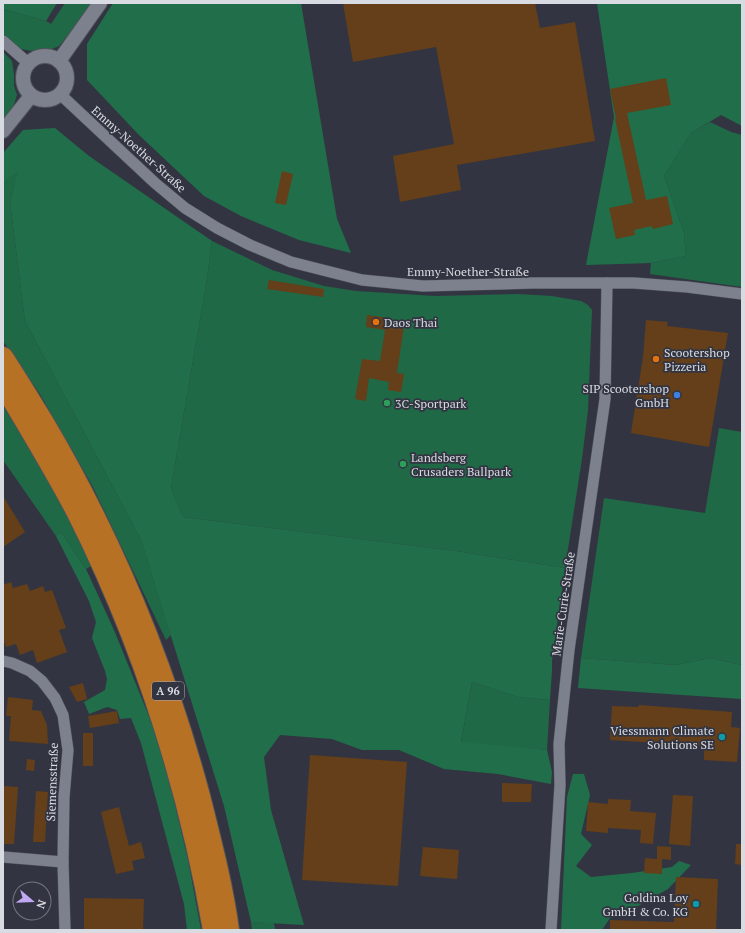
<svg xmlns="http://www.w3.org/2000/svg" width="745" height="933" font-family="'PT Serif',serif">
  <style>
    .green { fill: #206946 }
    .forest { fill: #206f4a }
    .building { fill: #643f19 }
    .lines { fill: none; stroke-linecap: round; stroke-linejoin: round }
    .minor-casing { stroke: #4f525b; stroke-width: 12 }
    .tertiary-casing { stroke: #4f525b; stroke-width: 16 }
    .motorway-casing { stroke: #4f525b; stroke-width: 22 }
    .minor { stroke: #7d818e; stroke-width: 11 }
    .tertiary { stroke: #7d818e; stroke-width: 14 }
    .motorway { stroke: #b77125; stroke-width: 20 }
    .food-dot { fill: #e8710a; stroke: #323541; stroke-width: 1.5 }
    .shop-dot { fill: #3f7fe0; stroke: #323541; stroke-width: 1.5 }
    .leisure-dot { fill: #2e9e5b; stroke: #323541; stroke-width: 1.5 }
    .culture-dot { fill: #0f9aa8; stroke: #323541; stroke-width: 1.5 }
    .labels { text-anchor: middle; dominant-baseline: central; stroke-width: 3.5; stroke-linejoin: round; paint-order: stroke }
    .shield { fill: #323541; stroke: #a7a9b2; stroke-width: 1 }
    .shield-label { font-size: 11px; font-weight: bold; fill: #d9dbe2 }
    .street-label { font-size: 12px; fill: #d9dbe2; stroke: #323541 }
    .poi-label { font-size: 12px; fill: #d9dbe2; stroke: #323541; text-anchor: start }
  </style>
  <rect width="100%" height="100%" fill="#323541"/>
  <g class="green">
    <path d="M65,3H91L74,28L59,46L52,49L32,51L21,49L3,34V9L46,21L51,24Z"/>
    <path d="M3,52L12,61L14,74V86L17,95L12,110L3,121Z"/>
    <path d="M710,122L731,132L742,135V287L650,274L651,263L686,256L684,233L664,176L691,133Z"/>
    <path d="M19,171L10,202L25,321L141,540L171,635L166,640L93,487L40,394L3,341V183Z"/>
    <path d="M212,241L272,270L324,286L356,291L435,296L518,294L552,296L581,301L588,305L592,310L588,410L582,459L565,568L456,551L183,517L171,488L207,279Z"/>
    <path d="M3,406L68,511L91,566L86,569L61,532L56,536L3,460Z"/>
    <path d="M719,428L742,432V665L710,658L676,665L581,658L604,498L705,513Z"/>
    <path d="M472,682L518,697L550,700L547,750L461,743Z"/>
    <path d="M251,922L274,923L275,930H252Z"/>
  </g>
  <g class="forest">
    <path d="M3,3H57L46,21L3,9Z"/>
    <path d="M113,3H301L337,219L351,253L299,240L241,216L204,196L139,135L87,80V44Z"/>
    <path d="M597,3H742V126L721,115L691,133L664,176L684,233L686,256L651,263L586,265L614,117Z"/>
    <path d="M55,128L89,156L212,241L207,279L171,488L183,517L456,551L565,568L552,661V670L550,700L518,697L472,682L461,742L547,750L552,772L551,784L498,774L444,769L399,750H362L332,739L280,735L264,757L271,810L304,925L251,922L224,806L141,540L25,321L10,202L18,172L3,183V153L23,130Z"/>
    <path d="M61,532L86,569L114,630L161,746L188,860L201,930H187L184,904L141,743L131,718L120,719L117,710L107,707L89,714L84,702L105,690L107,679L105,671L92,638L96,622L89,601L56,536Z"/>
    <path d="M581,658L676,665L710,658L742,665V699L578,688Z"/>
    <path d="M573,774H584L590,795L581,834L592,845L576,866L591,877L632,873L672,867L679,861L691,865L668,889L638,906L614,912L602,930H561L567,797Z"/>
  </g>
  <g class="building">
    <path d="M343,3H535L540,28L575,22L595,141L457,165L461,190L400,202L393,156L454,144L436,47L353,62Z"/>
    <path d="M666,78L671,105L627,113L646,200L667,196L673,224L653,229L652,226L634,230L635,235L616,239L609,208L633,203L615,119L616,118L610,89Z"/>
    <path d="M282,171L293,174L286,205L275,203Z"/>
    <path d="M269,280L324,289L323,297L267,289Z"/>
    <path d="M367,315L388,318L387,323L404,326L397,373L404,374L401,392L388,390L389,382L369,378L366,401L355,399L362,359L380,361L385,330L366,327Z"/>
    <path d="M646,320L668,322L667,326L728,333L709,447L631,433L643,357Z"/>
    <path d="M3,496L25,532L3,547Z"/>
    <path d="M11,582L13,588L27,584L30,591L43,586L45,592L52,590L66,628L59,630L67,652L37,663L33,650L20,655L16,644L6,647L3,639V585Z"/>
    <path d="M83,683L87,699L77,702L69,687Z"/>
    <path d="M8,697L33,700L32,710L41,711L47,725L48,744L9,741L11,716H6Z"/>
    <path d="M639,705L732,712L731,727L740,728L737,762L704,760V746L610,740L612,706L638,707Z"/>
    <path d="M117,711L119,723L90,728L88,716Z"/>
    <rect x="83" y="733" width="10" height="33"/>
    <path d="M310,755L407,762L398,886L302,880Z"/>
    <path d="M27,759L35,760L34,771L26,770Z"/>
    <path d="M502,783L532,784L531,802H502Z"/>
    <path d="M3,786L18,787L14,844H3Z"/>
    <path d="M36,791L48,792L45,842H33Z"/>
    <path d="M673,795L693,796L690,846L669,844Z"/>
    <path d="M608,799L631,800L630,811L656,813L653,844L640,843L641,830L608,828V833L586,831L588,802L608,804Z"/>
    <path d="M119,807L129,846L141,842L145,858L132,861L134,870L116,874L101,812Z"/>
    <path d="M736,844H742V865L735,864Z"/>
    <path d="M657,846L671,847V860L662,859V874L644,873L645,858L657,859Z"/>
    <path d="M423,847L459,850L457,879L420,876Z"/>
    <path d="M676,877L718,879L716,930H610V920L674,922Z"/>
    <path d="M84,898L144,899L143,930H84Z"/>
  </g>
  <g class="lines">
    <defs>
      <g id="minor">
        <path d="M3,41L28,63"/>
        <path d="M61,95L155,183L185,208L217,228L250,245L291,262L362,280L423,286L533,283H634L687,287L742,294"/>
        <path d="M3,661L12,663L30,671L42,681L55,698L63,715L68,750L64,797L63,862L65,930"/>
        <path d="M3,857L63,862"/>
        <path d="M551,930L560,785L559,744L569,650L605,399L607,283"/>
      </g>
      <g id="tertiary">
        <circle cx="45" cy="78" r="22"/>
        <path d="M59,61L100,3"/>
        <path d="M3,131L31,96"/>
      </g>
      <g id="motorway">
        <path d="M3,357C18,380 32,403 46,426C114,542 165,666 200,796C211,840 223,885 229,930"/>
        <path d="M3,384C28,427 54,469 77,513C143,644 188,786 213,930"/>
      </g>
    </defs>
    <use href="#minor" class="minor-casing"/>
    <use href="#tertiary" class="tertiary-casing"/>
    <use href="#motorway" class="motorway-casing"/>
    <use href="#minor" class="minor"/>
    <use href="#tertiary" class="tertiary"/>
    <use href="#motorway" class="motorway"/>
  </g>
  <g class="food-dot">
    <circle cx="376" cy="322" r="4"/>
    <circle cx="656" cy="359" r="4"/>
  </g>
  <circle class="shop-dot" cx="677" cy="395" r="4"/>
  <g class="leisure-dot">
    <circle cx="387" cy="403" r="4"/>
    <circle cx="403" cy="464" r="4"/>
  </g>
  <g class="culture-dot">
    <circle cx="722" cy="737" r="4"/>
    <circle cx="696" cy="904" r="4"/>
  </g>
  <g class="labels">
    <rect class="shield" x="152" y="682" width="32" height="18" rx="3"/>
    <g class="shield-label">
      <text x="168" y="691">A 96</text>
    </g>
    <g class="street-label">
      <text transform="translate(139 149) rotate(42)">Emmy-Noether-Straße</text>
      <text x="468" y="271">Emmy-Noether-Straße</text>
      <text transform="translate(563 604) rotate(-82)">Marie-Curie-Straße</text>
      <text transform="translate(52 782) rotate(-88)">Siemensstraße</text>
    </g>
    <g class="poi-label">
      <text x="384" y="322">Daos Thai</text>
      <text x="664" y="352">Scootershop<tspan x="664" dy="14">Pizzeria</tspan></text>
      <text x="669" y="388" text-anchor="end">SIP Scootershop<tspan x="669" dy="14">GmbH</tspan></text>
      <text x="395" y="403">3C-Sportpark</text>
      <text x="411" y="457">Landsberg<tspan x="411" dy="14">Crusaders Ballpark</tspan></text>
      <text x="714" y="730" text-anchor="end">Viessmann Climate<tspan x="714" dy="14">Solutions SE</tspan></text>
      <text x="688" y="897" text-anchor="end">Goldina Loy<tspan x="688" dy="14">GmbH &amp; Co. KG</tspan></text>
    </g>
  </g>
  <rect width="745" height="933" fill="none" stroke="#d9dbe2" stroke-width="8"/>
  <g transform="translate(32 901) rotate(109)"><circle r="19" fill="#323541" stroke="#757781"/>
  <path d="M0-3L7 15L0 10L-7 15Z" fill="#c1a8f3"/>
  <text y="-6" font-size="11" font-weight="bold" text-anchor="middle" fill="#d9dbe2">N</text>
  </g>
</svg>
